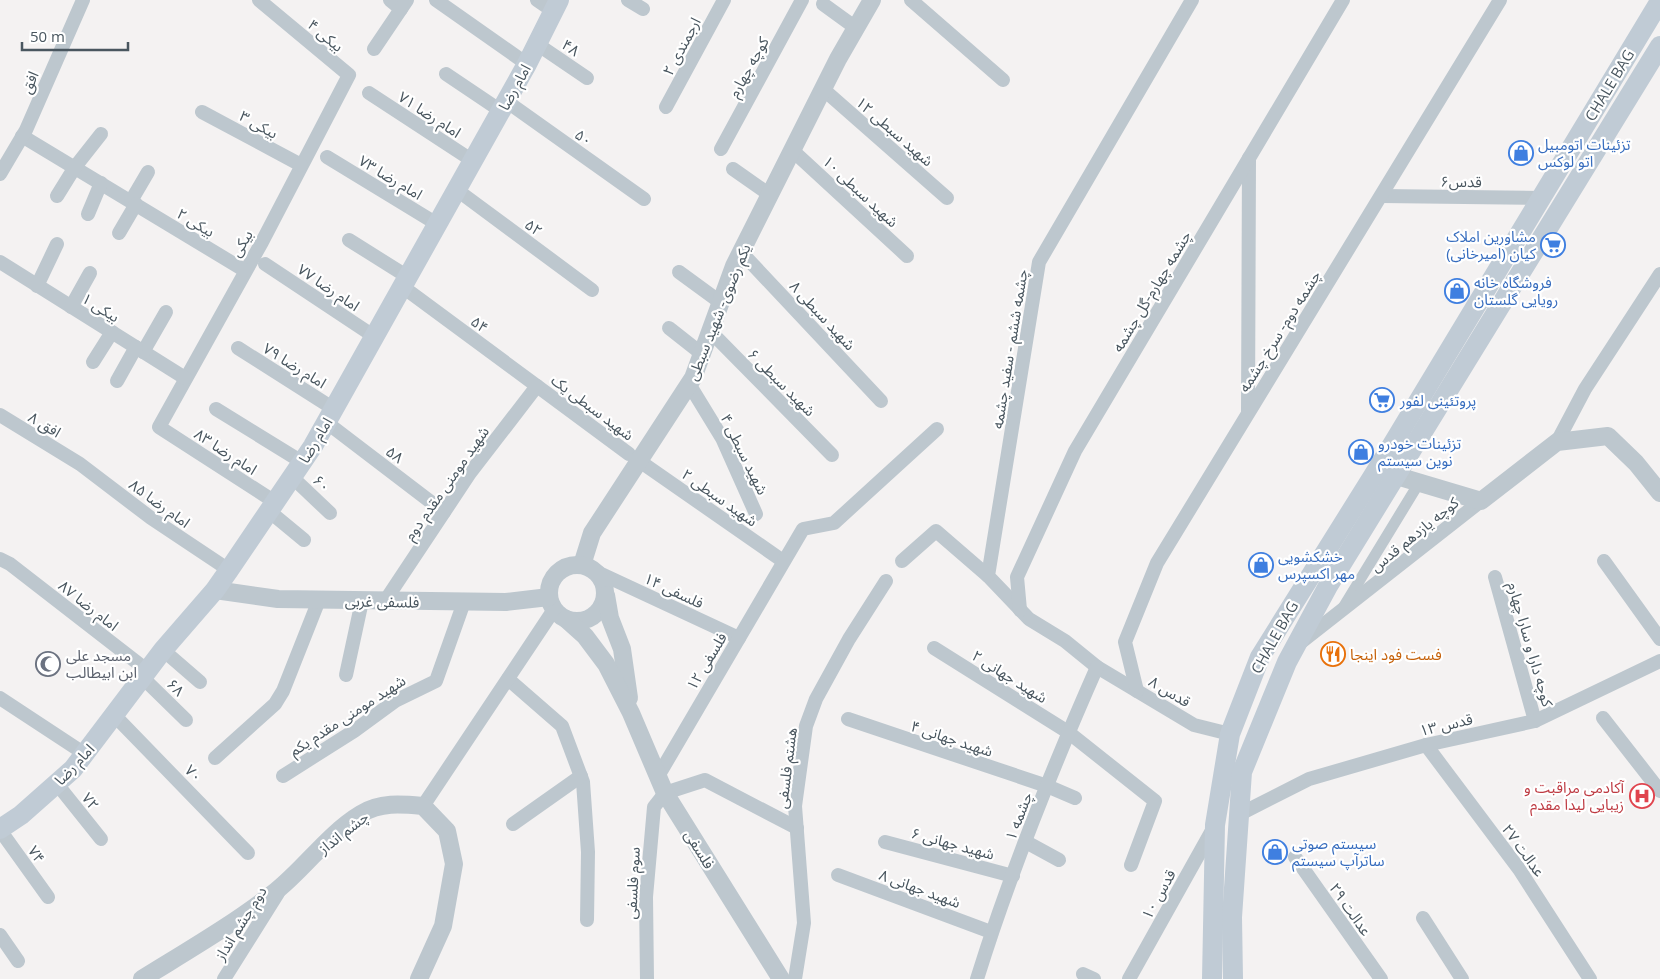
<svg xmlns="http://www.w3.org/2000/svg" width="1660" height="979" font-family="'Open Sans','Noto Sans Arabic',sans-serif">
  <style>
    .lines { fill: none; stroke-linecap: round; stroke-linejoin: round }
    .pedestrian { stroke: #bdc7ce; stroke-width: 11 }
    .minor { stroke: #bdc7ce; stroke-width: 14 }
    .tertiary { stroke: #bdc7ce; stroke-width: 18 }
    .secondary { stroke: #c0cbd5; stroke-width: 20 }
    .labels { text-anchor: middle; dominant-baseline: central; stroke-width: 4.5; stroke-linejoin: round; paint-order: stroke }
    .street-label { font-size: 15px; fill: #49565f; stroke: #fff }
    .shop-label { font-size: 15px; fill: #366cbe; stroke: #fff; text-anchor: start }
    .food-label { font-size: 15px; fill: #c56008; stroke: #fff; text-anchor: start }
    .worship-label { font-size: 15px; fill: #5b616d; stroke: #fff; text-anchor: start }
    .health-label { font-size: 15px; fill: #be3a42; stroke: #fff; text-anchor: end }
  </style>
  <rect width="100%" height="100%" fill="#f4f2f2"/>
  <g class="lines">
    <path class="pedestrian" d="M1344,606L1419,483"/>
    <g class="minor">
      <path d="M259,0L349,75L262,242L159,427L275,502"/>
      <path d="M390,0L401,9"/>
      <path d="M436,0L527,64"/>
      <path d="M537,0L553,11"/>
      <path d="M628,0L643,9"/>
      <path d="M911,0L1003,80"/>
      <path d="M1192,0L1039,262L988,576L1029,619L1065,641L1097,667L1194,725L1230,734"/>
      <path d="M823,4L856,28"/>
      <path d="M537,44L587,78"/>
      <path d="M374,49L407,0"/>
      <path d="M446,74L501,111"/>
      <path d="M823,89L947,198"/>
      <path d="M369,93L473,161"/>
      <path d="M506,101L644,199"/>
      <path d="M666,107L724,0"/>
      <path d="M202,112L301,165"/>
      <path d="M22,136L244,270"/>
      <path d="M721,149L802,0"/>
      <path d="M792,150L907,256"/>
      <path d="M327,157L437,224"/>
      <path d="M733,169L770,195"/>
      <path d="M0,174L26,130L83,0"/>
      <path d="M457,190L592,290"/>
      <path d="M57,196L75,167L101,134"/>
      <path d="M1382,196L1541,198"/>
      <path d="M131,201L148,172"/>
      <path d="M88,214L101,183"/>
      <path d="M119,233L136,204"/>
      <path d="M349,240L408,277"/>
      <path d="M741,252L881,401"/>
      <path d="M0,262L185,378"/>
      <path d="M265,264L375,337"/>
      <path d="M679,272L720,302"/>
      <path d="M37,286L57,244"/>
      <path d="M403,287L629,454"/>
      <path d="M71,307L90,273"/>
      <path d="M669,328L702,354"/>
      <path d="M710,331L832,455"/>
      <path d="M238,348L334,409"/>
      <path d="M143,352L166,312"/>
      <path d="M93,362L112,332"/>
      <path d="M117,381L136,347"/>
      <path d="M689,384L722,438L756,514"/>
      <path d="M216,409L302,462"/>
      <path d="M1248,412L1249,158"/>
      <path d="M0,415L80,464L151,518L229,570"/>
      <path d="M326,422L444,512"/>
      <path d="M1557,442L1585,389L1660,274"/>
      <path d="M638,460L783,561"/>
      <path d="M292,477L330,513"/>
      <path d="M269,511L304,540"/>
      <path d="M0,559L10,564L148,671"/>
      <path d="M902,561L936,531L988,576"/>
      <path d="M1604,561L1660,639"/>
      <path d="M595,571L739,638"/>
      <path d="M1495,577L1535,721"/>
      <path d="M385,601L470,473L537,386"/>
      <path d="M1020,610L1017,577L1075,451L1343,0"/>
      <path d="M1300,643L1481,501"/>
      <path d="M934,648L1068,732L1155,801L1131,865"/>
      <path d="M163,650L200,682"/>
      <path d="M346,675L362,601"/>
      <path d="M143,678L186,720"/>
      <path d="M508,679L562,726L583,782L588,852L587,920"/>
      <path d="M1137,691L1125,642L1157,563L1500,0"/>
      <path d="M0,698L85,754"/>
      <path d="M115,716L248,853"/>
      <path d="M1603,718L1660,791"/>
      <path d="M848,719L1047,786L1075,798"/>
      <path d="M1426,745L1519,869L1590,979"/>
      <path d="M215,758L275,704L283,691L319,600"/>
      <path d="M283,776L354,731L395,701L436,681L464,602"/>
      <path d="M657,778L803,529L834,523L937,429"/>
      <path d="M57,784L101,839"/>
      <path d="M423,806L555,608"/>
      <path d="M1238,815L1309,779L1426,745L1535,721L1660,661"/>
      <path d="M513,824L581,776"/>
      <path d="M0,830L48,897"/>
      <path d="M885,842L1013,876"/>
      <path d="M1026,842L1059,860"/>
      <path d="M1295,857L1381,979"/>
      <path d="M838,875L991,932"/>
      <path d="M1423,918L1462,979"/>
      <path d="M0,935L18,961"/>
      <path d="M1083,974L1094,979"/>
      <path d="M224,979L278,893"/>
      <path d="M647,979L646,897L654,807L665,793L705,780L797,828"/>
      <path d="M795,979L804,923L795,806L806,726L816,699L849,639L886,581"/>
      <path d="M977,979C1010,873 1052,769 1097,667"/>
      <path d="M1129,979L1214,827"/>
    </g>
    <g class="tertiary">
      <path d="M1397,476L1481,501L1557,442L1608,436L1636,463L1660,493"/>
      <path d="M582,565L592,533L693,378L734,266L838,59L872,0"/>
      <circle cx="577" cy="593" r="28"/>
      <path d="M215,590L278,599L506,602L549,597"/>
      <path d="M606,595L610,618L622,649L629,698"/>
      <path d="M566,619L585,636L606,664L631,713L665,793L781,979"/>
      <path d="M142,979C187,951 234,924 276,891C305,868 328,834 361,814C380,802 401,804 423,806L447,831L454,864L443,926L419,979"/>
    </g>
    <g class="secondary">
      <path d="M0,829L21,815L73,769L163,650L215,590L229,570L313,446L527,64L559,0"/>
      <path d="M1212,979L1215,825L1230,734L1260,657L1383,460L1660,1"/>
      <path d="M1233,979L1232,917L1242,772L1287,662L1328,586L1660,46"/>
    </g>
  </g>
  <defs>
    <symbol id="shop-ring" viewBox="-11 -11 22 22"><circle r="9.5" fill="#fff" stroke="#3f7fe0" stroke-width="1.5"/><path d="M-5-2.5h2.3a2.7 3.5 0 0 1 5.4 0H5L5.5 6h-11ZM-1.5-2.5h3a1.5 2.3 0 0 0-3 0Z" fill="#3f7fe0"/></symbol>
    <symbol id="supermarket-ring" viewBox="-11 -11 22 22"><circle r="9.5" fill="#fff" stroke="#3f7fe0" stroke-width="1.5"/><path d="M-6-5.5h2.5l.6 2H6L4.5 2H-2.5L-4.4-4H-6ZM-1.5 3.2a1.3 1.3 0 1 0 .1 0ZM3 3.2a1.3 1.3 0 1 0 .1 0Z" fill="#3f7fe0"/></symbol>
    <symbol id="restaurant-ring" viewBox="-11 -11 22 22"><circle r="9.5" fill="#fff" stroke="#e8710a" stroke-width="1.5"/><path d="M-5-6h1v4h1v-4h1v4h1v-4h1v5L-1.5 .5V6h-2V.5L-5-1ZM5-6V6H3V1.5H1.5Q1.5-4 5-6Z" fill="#e8710a"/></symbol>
    <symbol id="mosque-ring" viewBox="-11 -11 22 22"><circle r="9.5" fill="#fff" stroke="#6b7280" stroke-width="1.5"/><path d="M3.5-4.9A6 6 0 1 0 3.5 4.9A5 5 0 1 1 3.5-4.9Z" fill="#6b7280"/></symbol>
    <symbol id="hospital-ring" viewBox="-11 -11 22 22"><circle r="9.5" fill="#fff" stroke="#e0444e" stroke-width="1.5"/><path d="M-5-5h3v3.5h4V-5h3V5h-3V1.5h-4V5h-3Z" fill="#e0444e"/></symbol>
  </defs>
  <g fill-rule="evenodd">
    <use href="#shop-ring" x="1507" y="139" width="28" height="28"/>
    <use href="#supermarket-ring" x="1539" y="231" width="28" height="28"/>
    <use href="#shop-ring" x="1443" y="277" width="28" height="28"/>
    <use href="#supermarket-ring" x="1368" y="386" width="28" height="28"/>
    <use href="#shop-ring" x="1347" y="438" width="28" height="28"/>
    <use href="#shop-ring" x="1247" y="551" width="28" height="28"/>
    <use href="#restaurant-ring" x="1319" y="640" width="28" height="28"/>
    <use href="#mosque-ring" x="34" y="650" width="28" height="28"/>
    <use href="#hospital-ring" x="1628" y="782" width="28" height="28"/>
    <use href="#shop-ring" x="1261" y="838" width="28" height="28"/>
  </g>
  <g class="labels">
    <g class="street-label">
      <text transform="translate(326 35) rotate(40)">۴ بیکی</text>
      <text transform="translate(681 46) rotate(-62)">۲ ارجمندی</text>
      <text transform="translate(571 47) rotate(34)">۴۸</text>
      <text transform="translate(748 67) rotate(-61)">کوچه چهارم</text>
      <text transform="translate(29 82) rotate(-66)">افق</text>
      <text transform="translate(1609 85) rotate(-59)">CHALE BAG</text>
      <text transform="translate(514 87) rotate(-61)">امام رضا</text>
      <text transform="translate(430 114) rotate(33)">امام رضا ۷۱</text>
      <text transform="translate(259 124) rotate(29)">۳ بیکی</text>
      <text transform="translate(895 131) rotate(41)">۱۲ شهید سبطی</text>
      <text transform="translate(584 137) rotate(35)">۵۰</text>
      <text transform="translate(391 177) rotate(31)">امام رضا ۷۳</text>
      <text transform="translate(1461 181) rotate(1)">قدس۶</text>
      <text transform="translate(861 191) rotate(43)">۱۰ شهید سبطی</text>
      <text transform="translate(196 222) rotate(31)">۲ بیکی</text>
      <text transform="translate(534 227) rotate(37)">۵۲</text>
      <text transform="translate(241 243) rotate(-59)">بیکی</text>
      <text transform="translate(329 287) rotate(34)">امام رضا ۷۷</text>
      <text transform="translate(1151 291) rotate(-59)">چشمه چهارم-گل چشمه</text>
      <text transform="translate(101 307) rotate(32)">۱ بیکی</text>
      <text transform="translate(718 312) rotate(-68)">یکم رضوی- شهید سبطی</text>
      <text transform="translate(823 315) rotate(47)">۸ شهید سبطی</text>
      <text transform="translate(480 324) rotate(36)">۵۴</text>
      <text transform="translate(1279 331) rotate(-58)">چشمه دوم- سرخ چشمه</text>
      <text transform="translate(1009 349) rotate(-81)">چشمه ششم - سفید چشمه</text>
      <text transform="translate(295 365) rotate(32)">امام رضا ۷۹</text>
      <text transform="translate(782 382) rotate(45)">۶ شهید سبطی</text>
      <text transform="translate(593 407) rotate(37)">شهید سبطی یک</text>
      <text transform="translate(45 424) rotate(31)">افق ۸</text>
      <text transform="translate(315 440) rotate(-59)">امام رضا</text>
      <text transform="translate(226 451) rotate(33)">امام رضا ۸۳</text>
      <text transform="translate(395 454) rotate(37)">۵۸</text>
      <text transform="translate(745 454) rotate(64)">۴ شهید سبطی</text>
      <text transform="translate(322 483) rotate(43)">۶۰</text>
      <text transform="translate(446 483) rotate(-55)">شهید مومنی مقدم دوم</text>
      <text transform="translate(720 497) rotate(35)">۲ شهید سبطی</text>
      <text transform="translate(160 503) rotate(36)">امام رضا ۸۵</text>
      <text transform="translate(1414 534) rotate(-39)">کوچه یازدهم قدس</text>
      <text transform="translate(674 590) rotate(25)">۱۴ فلسفی</text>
      <text transform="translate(382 601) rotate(1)">فلسفی غربی</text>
      <text transform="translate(89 605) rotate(38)">امام رضا ۸۷</text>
      <text transform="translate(1274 637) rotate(-61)">CHALE BAG</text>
      <text transform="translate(1531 644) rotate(74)">کوچه دارا و سارا چهارم</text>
      <text transform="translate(706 661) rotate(-59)">۱۲ فلسفی</text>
      <text transform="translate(1010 676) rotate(32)">۲ شهید جهانی</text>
      <text transform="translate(176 687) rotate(44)">۶۸</text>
      <text transform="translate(1170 691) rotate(31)">قدس ۸</text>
      <text transform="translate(347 715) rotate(-33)">شهید مومنی مقدم یکم</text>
      <text transform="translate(1446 724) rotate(-13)">قدس ۱۳</text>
      <text transform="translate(952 738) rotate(18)">۴ شهید جهانی</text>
      <text transform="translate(74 764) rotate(-47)">امام رضا</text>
      <text transform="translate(786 768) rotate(-83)">هشتم فلسفی</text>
      <text transform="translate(194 773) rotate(46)">۷۰</text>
      <text transform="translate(91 801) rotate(51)">۷۲</text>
      <text transform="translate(1018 816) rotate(-69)">چشمه ۱</text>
      <text transform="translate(343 832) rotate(-38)">چشم انداز</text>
      <text transform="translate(953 843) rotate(15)">۶ شهید جهانی</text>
      <text transform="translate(700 849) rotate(58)">فلسفی</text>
      <text transform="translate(1524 850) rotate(54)">عدالت ۲۷</text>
      <text transform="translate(37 854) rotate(55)">۷۴</text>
      <text transform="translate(632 883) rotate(-87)">سوم فلسفی</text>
      <text transform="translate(920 888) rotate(20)">۸ شهید جهانی</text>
      <text transform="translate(1158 894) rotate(-61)">قدس ۱۰</text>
      <text transform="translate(1351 909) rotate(55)">عدالت ۲۹</text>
      <text transform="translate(240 923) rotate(-58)">دوم چشم انداز</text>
    </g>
    <g class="shop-label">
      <text x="1538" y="144">تزئینات اتومبیل<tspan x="1538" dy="17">اتو لوکس</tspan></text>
      <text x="1536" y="236" text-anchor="end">مشاورین املاک<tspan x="1536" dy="17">کیان (امیرخانی)</tspan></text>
      <text x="1474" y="282">فروشگاه خانه<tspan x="1474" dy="17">رویایی گلستان</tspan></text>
      <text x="1400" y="400">پروتئینی لفور</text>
      <text x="1378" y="443">تزئینات خودرو<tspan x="1378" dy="17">نوین سیستم</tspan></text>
      <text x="1278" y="556">خشکشویی<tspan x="1278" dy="17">مهر اکسپرس</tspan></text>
      <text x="1292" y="843">سیستم صوتی<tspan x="1292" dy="17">ساترآپ سیستم</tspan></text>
    </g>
    <g class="food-label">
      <text x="1350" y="654">فست فود اينجا</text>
    </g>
    <g class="worship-label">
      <text x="66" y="655">مسجد علی<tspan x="66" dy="17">ابن ابیطالب</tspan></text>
    </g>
    <g class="health-label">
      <text x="1624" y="787">آکادمی مراقبت و<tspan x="1624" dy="17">زیبایی لیدا مقدم</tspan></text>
    </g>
  </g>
  <path d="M22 42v8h106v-8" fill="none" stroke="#49565f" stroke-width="2.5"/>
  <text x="30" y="42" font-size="15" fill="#49565f" stroke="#ffffff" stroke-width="4" paint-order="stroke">50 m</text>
</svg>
